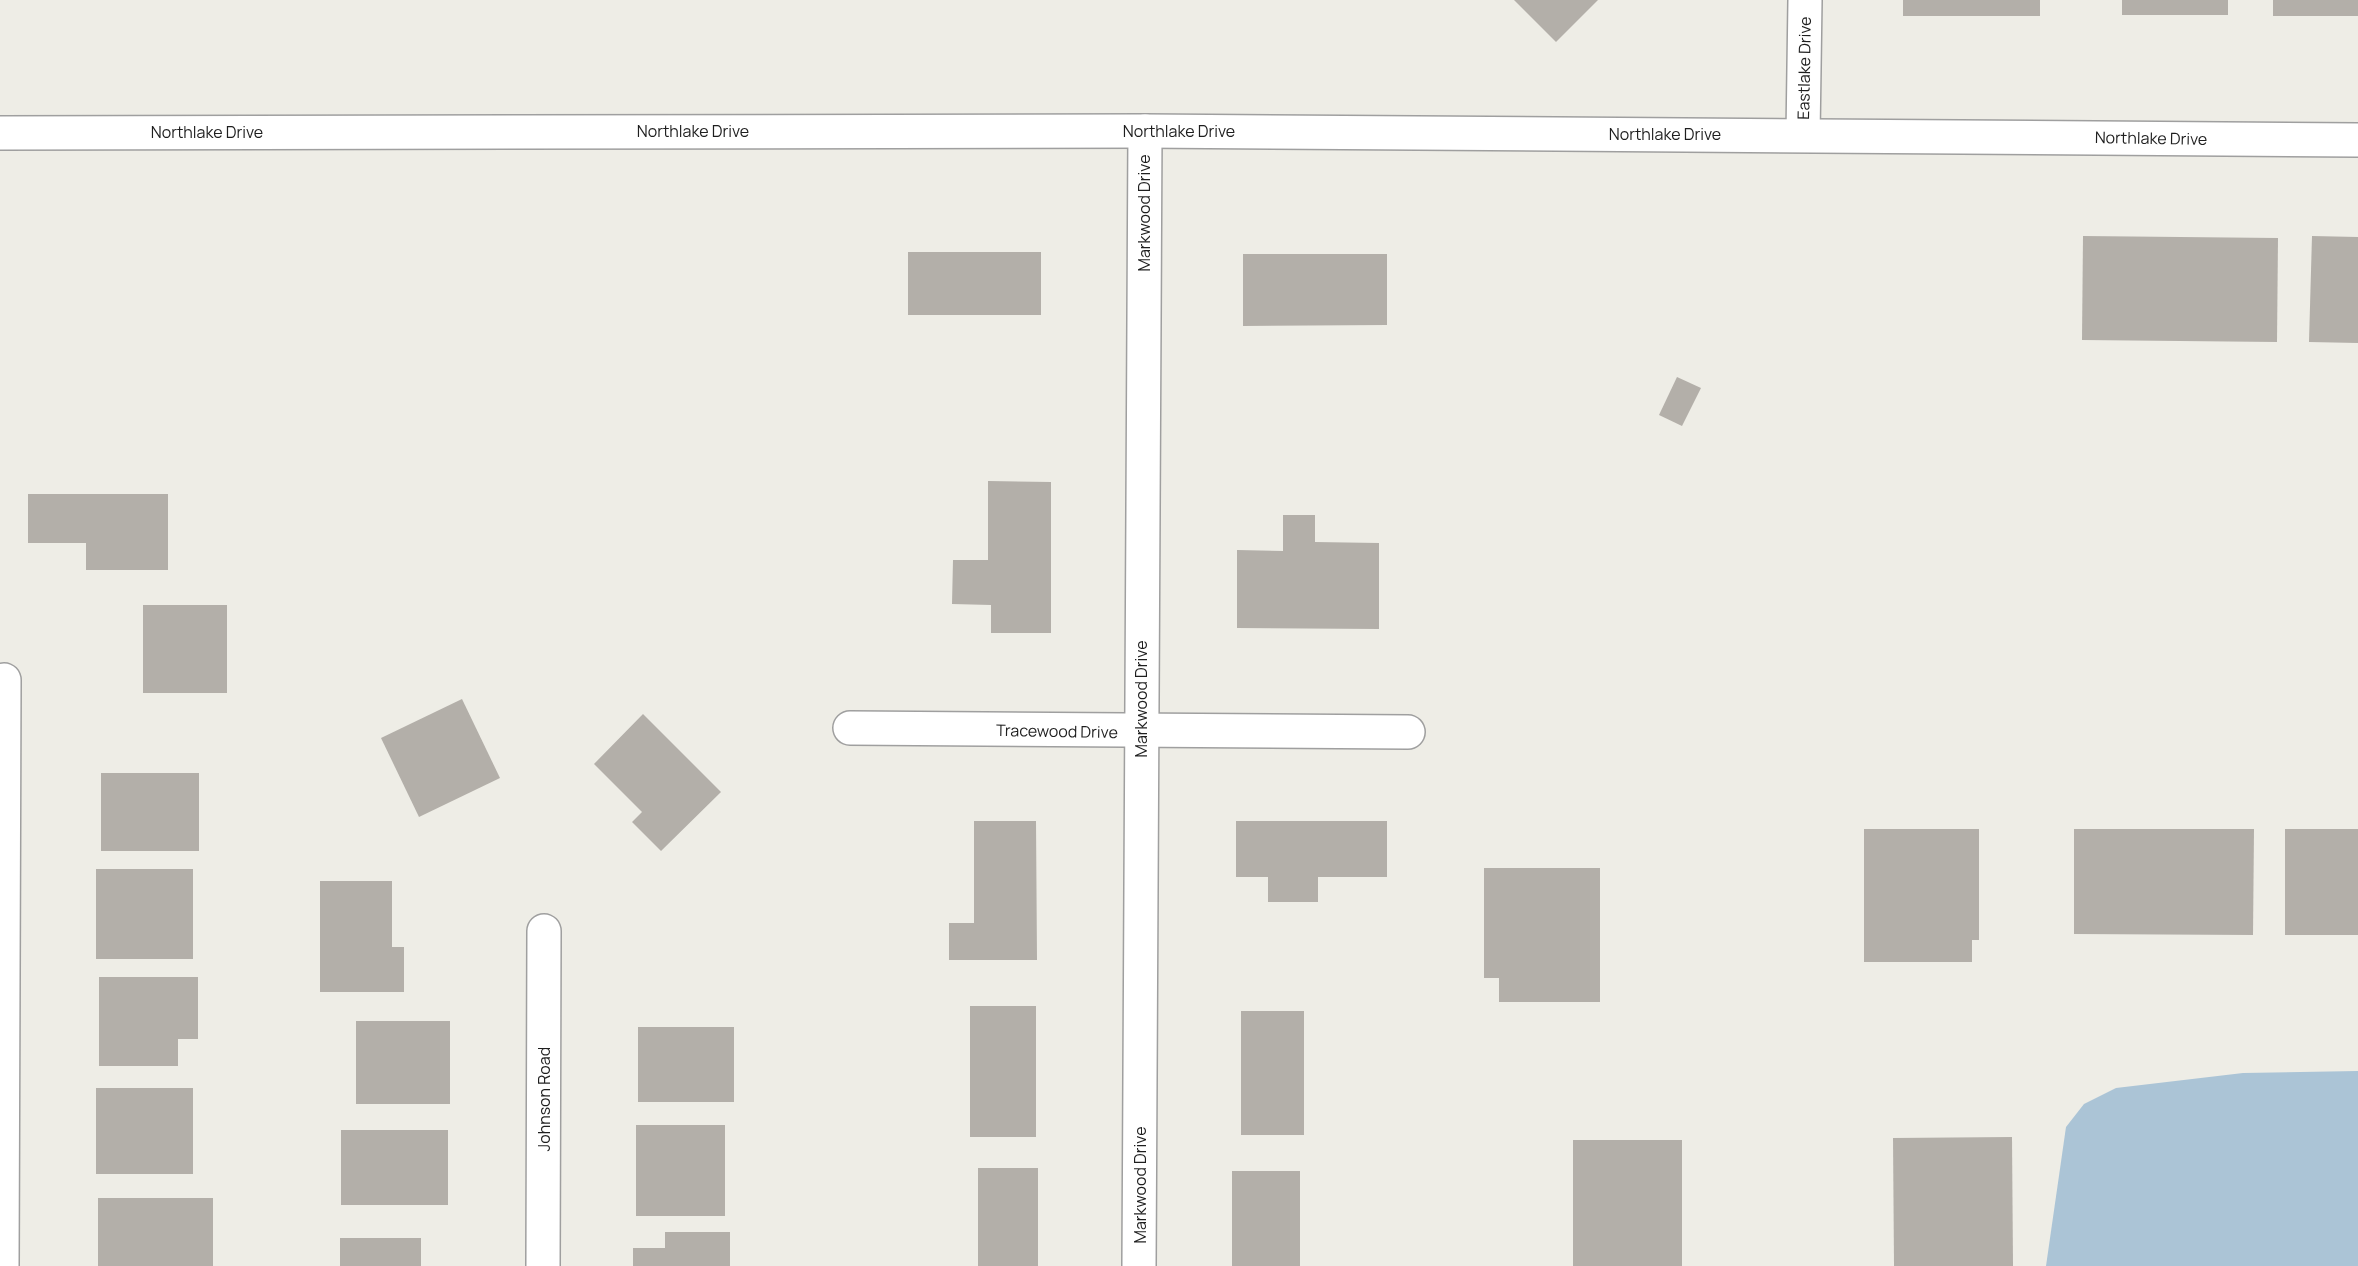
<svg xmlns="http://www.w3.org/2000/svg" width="2358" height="1266" font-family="Manrope,sans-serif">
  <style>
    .water { fill: #abc4d6 }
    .building { fill: #b3afa9 }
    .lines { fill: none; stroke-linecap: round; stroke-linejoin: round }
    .minor-casing { stroke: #9f9f9f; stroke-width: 36 }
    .minor { stroke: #fff; stroke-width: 33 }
    .labels { text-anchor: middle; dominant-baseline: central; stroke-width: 4.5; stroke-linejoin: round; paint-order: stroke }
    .street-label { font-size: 16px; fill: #1e1e1e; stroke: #fff }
  </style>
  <rect width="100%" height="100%" fill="#eeede6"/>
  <path class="water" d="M2358,1071V1266H2046L2066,1127L2084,1104L2116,1088L2243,1073Z"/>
  <g class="building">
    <path d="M1514,0H1598L1556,42Z"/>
    <rect x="1903" y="0" width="137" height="16"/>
    <rect x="2122" y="0" width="106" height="15"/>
    <rect x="2273" y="0" width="85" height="16"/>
    <path d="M2083,236L2278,238L2277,342L2082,340Z"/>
    <path d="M2312,236L2358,237V343L2309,342Z"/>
    <rect x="908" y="252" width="133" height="63"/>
    <path d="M1243,254H1387V325L1243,326Z"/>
    <path d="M1677,377L1701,388L1682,426L1659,415Z"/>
    <path d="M988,481L1051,482V633H991V605L952,604L953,560H988Z"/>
    <path d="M28,494H168V570H86V543H28Z"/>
    <path d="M1283,515H1315V542L1379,543V629L1237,628V550L1283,551Z"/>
    <rect x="143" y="605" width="84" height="88"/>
    <path d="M462,699L500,778L419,817L381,738Z"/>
    <path d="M643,714L721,792L661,851L632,822L642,812L594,764Z"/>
    <rect x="101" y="773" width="98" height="78"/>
    <path d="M974,821H1036L1037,960H949V923H974Z"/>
    <path d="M1236,821H1387V877H1318V902H1268V877H1236Z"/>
    <path d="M1864,829H1979V940H1972V962H1864Z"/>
    <path d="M2074,829H2254L2253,935L2074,934Z"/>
    <rect x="2285" y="829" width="73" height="106"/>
    <path d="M1484,868H1600V1002H1499V978H1484Z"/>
    <rect x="96" y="869" width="97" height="90"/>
    <path d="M320,881H392V947H404V992H320Z"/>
    <path d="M99,977H198V1039H178V1066H99Z"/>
    <rect x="970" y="1006" width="66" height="131"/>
    <rect x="1241" y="1011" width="63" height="124"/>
    <rect x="356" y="1021" width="94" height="83"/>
    <rect x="638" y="1027" width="96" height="75"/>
    <rect x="96" y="1088" width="97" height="86"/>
    <rect x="636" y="1125" width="89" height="91"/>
    <rect x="341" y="1130" width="107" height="75"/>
    <path d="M2012,1137L2013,1266H1894L1893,1138Z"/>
    <rect x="1573" y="1140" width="109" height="126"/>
    <rect x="978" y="1168" width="60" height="98"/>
    <rect x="1232" y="1171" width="68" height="95"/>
    <rect x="98" y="1198" width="115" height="68"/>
    <path d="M665,1232H730V1266H633V1248H665Z"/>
    <rect x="340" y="1238" width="81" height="28"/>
  </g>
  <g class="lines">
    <defs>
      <g id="minor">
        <path d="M0,133L1145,131L2358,140"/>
        <path d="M1803,135L1805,0"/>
        <path d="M850,728L1408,732"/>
        <path d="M2,1266L4,680"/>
        <path d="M543,1266L544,931"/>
        <path d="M1139,1266L1145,131"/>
      </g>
    </defs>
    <use href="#minor" class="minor-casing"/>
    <use href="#minor" class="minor"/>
  </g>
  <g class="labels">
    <g class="street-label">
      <text transform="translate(1804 68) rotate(-89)">Eastlake Drive</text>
      <text x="693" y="131">Northlake Drive</text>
      <text x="1179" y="131">Northlake Drive</text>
      <text x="207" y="132">Northlake Drive</text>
      <text x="1665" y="134">Northlake Drive</text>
      <text transform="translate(2151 138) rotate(1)">Northlake Drive</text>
      <text transform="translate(1144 213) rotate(-90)">Markwood Drive</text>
      <text transform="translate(1141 699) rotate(-90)">Markwood Drive</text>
      <text transform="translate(1057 731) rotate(1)">Tracewood Drive</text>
      <text transform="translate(544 1099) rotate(-90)">Johnson Road</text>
      <text transform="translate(1140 1185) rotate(-90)">Markwood Drive</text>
    </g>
  </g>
</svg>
